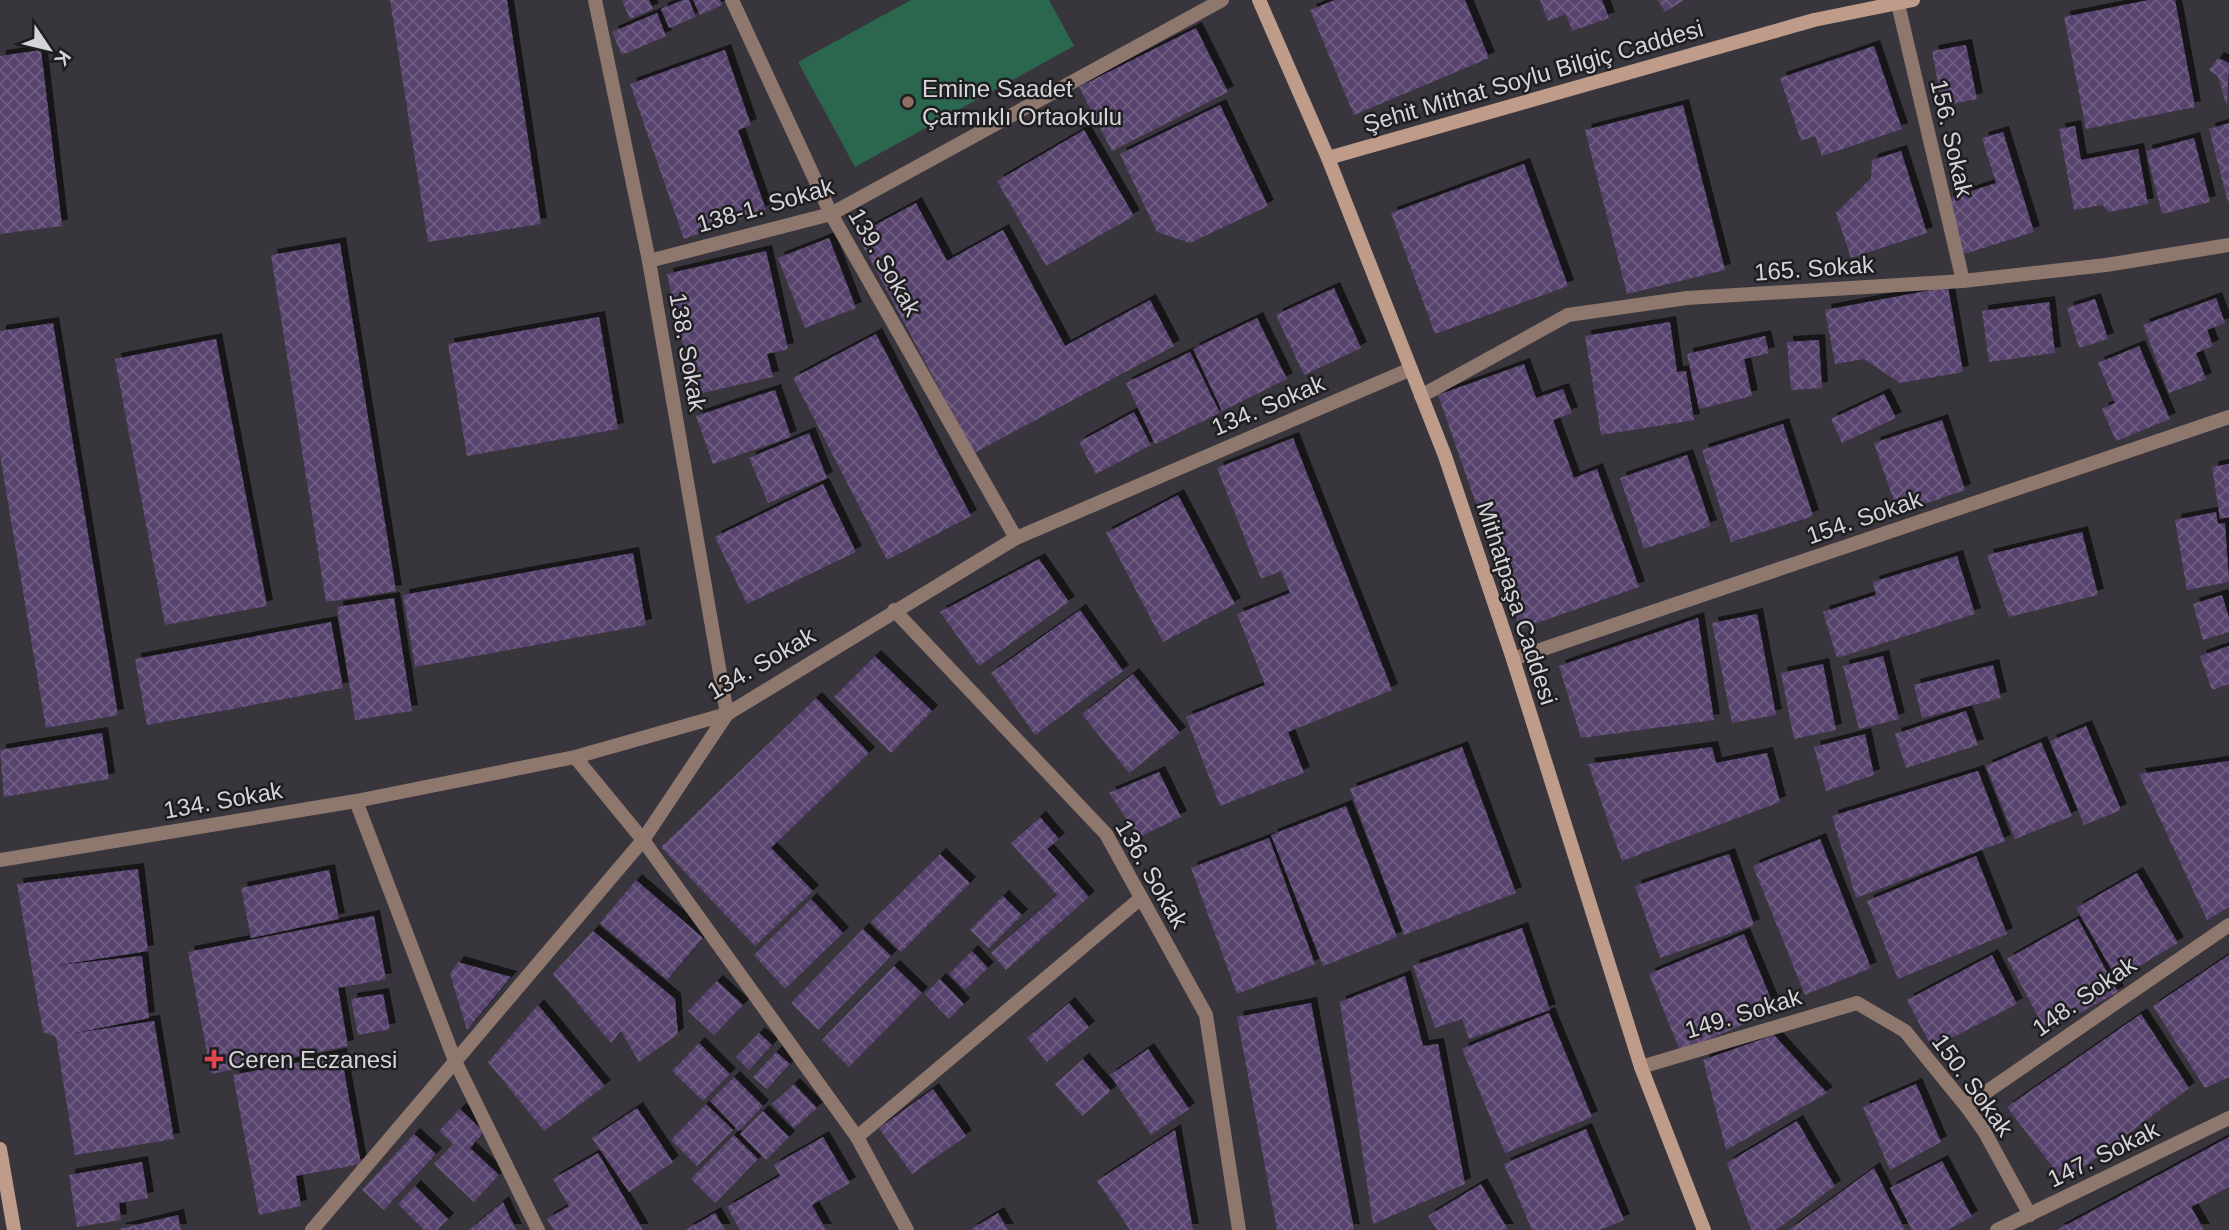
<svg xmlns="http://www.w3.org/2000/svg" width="2229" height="1230" font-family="Arial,sans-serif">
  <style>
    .garden { fill: #2b674f }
    .building { fill: url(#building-cross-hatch); filter: url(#shadow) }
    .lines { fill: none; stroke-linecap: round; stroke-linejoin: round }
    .street { stroke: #8e776c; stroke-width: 14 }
    .secondary { stroke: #bf9c89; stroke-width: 14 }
    .education-dot { fill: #8d6e63; stroke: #1e1d20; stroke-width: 2.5 }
    .health-dot { fill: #e0444e; stroke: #1e1d20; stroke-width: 2.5 }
    .labels { text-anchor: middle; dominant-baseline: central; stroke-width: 5; stroke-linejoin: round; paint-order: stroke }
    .street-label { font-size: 24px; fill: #d6d4d9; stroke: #1e1d20 }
    .poi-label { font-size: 24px; fill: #d6d4d9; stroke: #1e1d20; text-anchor: start }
  </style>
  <defs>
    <pattern id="building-cross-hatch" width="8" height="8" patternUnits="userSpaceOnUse" patternTransform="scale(1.75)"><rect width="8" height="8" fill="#58436e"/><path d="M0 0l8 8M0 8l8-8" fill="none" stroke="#6f5d82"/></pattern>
    <filter id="shadow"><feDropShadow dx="6" dy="-6" stdDeviation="0" flood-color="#0009"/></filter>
  </defs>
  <rect width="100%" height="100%" fill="#38353c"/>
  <path class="garden" d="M911,0H1049L1074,46L855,167L798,62Z"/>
  <g class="building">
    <path d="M390,0H507L541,224L428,242Z"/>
    <path d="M622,0H649L653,9L630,19Z"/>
    <path d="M683,0H689L696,17L669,28L661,9Z"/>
    <path d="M693,0H720L722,5L700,15Z"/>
    <path d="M1335,0H1465L1489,58L1354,115L1310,10Z"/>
    <path d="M1540,0H1602L1609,18L1572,31L1566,14L1548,21Z"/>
    <path d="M1658,0H1684L1665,12Z"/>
    <path d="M2149,0H2175L2195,107L2086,129L2064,17Z"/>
    <path d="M657,13L666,36L622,55L612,32Z"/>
    <path d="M1196,28L1228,92L1112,151L1079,87Z"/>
    <path d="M1966,45L1977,99L1942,106L1932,51Z"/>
    <path d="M1874,46L1902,129L1822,156L1815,136L1801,141L1780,78Z"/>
    <path d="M41,50L62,226L0,234V56Z"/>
    <path d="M725,50L751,125L738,130L766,210L684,239L630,84Z"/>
    <path d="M2218,58L2229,63L2227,107L2218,76L2209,70Z"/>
    <path d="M1220,105L1268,206L1190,243L1157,232L1120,154Z"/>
    <path d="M1683,105L1725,270L1627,294L1585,130Z"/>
    <path d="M2229,123V201L2228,202L2209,129Z"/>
    <path d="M2075,126L2081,160L2138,149L2148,204L2109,212L2102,205L2074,210L2059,129Z"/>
    <path d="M1084,130L1134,216L1046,266L997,181Z"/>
    <path d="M2003,132L2034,232L1964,254L1947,199L1996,183L1982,138Z"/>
    <path d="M2194,138L2210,202L2162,214L2146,151Z"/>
    <path d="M1901,151L1927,233L1851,258L1836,213L1871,178L1872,160Z"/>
    <path d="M1524,164L1568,286L1435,334L1391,213Z"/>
    <path d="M916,203L947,261L1003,230L1065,346L1150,300L1174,346L974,453L857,235Z"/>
    <path d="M829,238L856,308L805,328L778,258Z"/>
    <path d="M340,243L396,591L326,602L271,255Z"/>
    <path d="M766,251L788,349L767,354L773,377L694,395L667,274Z"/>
    <path d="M1948,287L1963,372L1900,383L1864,359L1835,364L1825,310Z"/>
    <path d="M1334,288L1361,348L1304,375L1276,315Z"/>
    <path d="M2216,298L2225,323L2207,330L2213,346L2196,353L2206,379L2169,393L2143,325Z"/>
    <path d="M2095,299L2108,339L2079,348L2067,308Z"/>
    <path d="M2049,302L2055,353L1989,362L1982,311Z"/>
    <path d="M599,317L618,429L467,456L448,344Z"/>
    <path d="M1257,318L1287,379L1222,411L1193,349Z"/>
    <path d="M1670,322L1677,372L1686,371L1694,420L1601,435L1585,336Z"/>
    <path d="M53,323L118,715L46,728L0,455V331Z"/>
    <path d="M876,334L971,516L887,560L793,378Z"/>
    <path d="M1765,336L1769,353L1744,359L1752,396L1699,409L1687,354Z"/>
    <path d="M216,339L267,606L165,625L115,359Z"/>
    <path d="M1819,340L1822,388L1791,390L1787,342Z"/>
    <path d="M2139,346L2170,419L2116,441L2102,409L2115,403L2098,363Z"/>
    <path d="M1190,352L1220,413L1155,444L1126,383Z"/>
    <path d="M1524,364L1536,398L1563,389L1572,413L1553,420L1574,478L1597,469L1639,587L1520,629L1438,395Z"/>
    <path d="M775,390L791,437L713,464L696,416Z"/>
    <path d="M1884,394L1896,418L1842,443L1831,419Z"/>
    <path d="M1134,412L1151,445L1096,474L1079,442Z"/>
    <path d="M1942,420L1965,490L1898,513L1874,443Z"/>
    <path d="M1783,424L1813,516L1731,542L1702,450Z"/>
    <path d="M809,433L827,478L768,503L749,458Z"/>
    <path d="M1293,438L1392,690L1288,732L1304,773L1220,806L1186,717L1265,685L1237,614L1290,593L1281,571L1261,579L1217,468Z"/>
    <path d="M1687,455L1711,526L1644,549L1620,478Z"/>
    <path d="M2229,464V517L2220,519L2212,467Z"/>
    <path d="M823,484L856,552L747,604L715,537Z"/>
    <path d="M1178,495L1235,604L1163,642L1106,533Z"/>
    <path d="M2216,512L2218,524L2225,523L2229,582L2187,590L2175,520Z"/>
    <path d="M2082,532L2098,595L2009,617L1987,555Z"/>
    <path d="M633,553L646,625L415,667L403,595Z"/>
    <path d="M1957,556L1975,614L1837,658L1823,612L1876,595L1873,582Z"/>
    <path d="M1039,559L1069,602L979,666L940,612Z"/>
    <path d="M2222,595L2229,618V632L2203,640L2193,604Z"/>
    <path d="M394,598L412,711L355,720L337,607Z"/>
    <path d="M1080,610L1123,671L1035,735L991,673Z"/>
    <path d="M1757,614L1776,715L1732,723L1712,623Z"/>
    <path d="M1698,618L1714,720L1581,738L1559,666Z"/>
    <path d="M331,622L343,688L147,725L135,659Z"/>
    <path d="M2229,646V684L2212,690L2200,656Z"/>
    <path d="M875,656L932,711L891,753L834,697Z"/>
    <path d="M1883,656L1899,719L1859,729L1843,666Z"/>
    <path d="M1823,664L1836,730L1794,739L1781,673Z"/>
    <path d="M1993,665L2001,698L1922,718L1914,685Z"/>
    <path d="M1133,674L1180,733L1129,773L1082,714Z"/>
    <path d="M816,698L869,753L771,848L813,891L755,946L661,847Z"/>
    <path d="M1966,711L1978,745L1906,768L1895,734Z"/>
    <path d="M2086,726L2121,810L2084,825L2050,741Z"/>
    <path d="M102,733L109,779L4,797L0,750Z"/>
    <path d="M1865,734L1874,775L1826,791L1814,747Z"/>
    <path d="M2041,742L2072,816L2015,839L1986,766Z"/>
    <path d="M1462,747L1516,893L1404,935L1350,789Z"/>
    <path d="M1712,747L1716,763L1767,753L1780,802L1622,861L1588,764Z"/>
    <path d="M2229,761V907L2207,920L2139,774Z"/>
    <path d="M1978,771L2005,841L1856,898L1832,816Z"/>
    <path d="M1159,772L1181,817L1139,837L1109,793Z"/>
    <path d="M1346,806L1397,937L1323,966L1271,835Z"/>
    <path d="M1040,817L1059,839L1047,849L1089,897L1006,970L991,953L1057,895L1011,843Z"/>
    <path d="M1269,838L1315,964L1237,994L1191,868Z"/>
    <path d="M1820,839L1871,968L1805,995L1753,866Z"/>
    <path d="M940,854L970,883L901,952L871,922Z"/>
    <path d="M1729,854L1754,925L1660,958L1635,886Z"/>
    <path d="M1976,856L2007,934L1898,979L1867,901Z"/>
    <path d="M138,869L148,951L52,966L142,956L149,1018L70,1034L154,1021L174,1139L75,1155L56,1037L43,1032L17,884Z"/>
    <path d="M329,870L339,919L251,938L241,888Z"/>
    <path d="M2137,873L2178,943L2117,979L2076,908Z"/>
    <path d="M636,880L703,938L667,980L600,923Z"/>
    <path d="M1003,896L1022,915L989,948L970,930Z"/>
    <path d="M811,899L843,933L785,989L754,955Z"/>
    <path d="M374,916L386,979L338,988L348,1046L211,1074L188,952Z"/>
    <path d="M2078,919L2118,992L2046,1031L2007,959Z"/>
    <path d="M1522,928L1550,1010L1469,1039L1462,1019L1435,1028L1413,966Z"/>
    <path d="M863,929L891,956L818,1030L791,1003Z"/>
    <path d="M593,931L675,999L678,1034L639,1062L621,1031L611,1043L553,974Z"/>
    <path d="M1744,934L1776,1011L1680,1051L1649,974Z"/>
    <path d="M972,951L988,968L965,990L949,974Z"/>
    <path d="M1992,955L2017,1004L1932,1048L1907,1000Z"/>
    <path d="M2229,955V1077L2205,1088L2153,1006Z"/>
    <path d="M458,962L511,977L467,1030L450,974Z"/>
    <path d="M894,966L922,993L849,1067L822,1040Z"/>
    <path d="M1405,976L1423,1046L1438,1044L1465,1184L1373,1224L1340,1002Z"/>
    <path d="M940,979L964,1004L949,1019L925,994Z"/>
    <path d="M717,981L743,1005L714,1035L688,1011Z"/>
    <path d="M383,994L390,1029L358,1035L351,999Z"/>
    <path d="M1069,1003L1089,1027L1047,1062L1027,1038Z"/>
    <path d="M1311,1003L1354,1230H1277L1237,1017Z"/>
    <path d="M538,1005L605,1086L544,1131L488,1062Z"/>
    <path d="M1549,1013L1592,1117L1505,1153L1462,1049Z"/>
    <path d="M2141,1014L2189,1088L2064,1182L2007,1107Z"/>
    <path d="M759,1033L772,1045L749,1070L736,1057Z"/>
    <path d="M1774,1035L1827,1093L1726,1150L1703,1060Z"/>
    <path d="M699,1043L730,1074L703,1101L672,1071Z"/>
    <path d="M1148,1049L1189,1109L1151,1135L1110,1075Z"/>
    <path d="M776,1052L790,1064L767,1089L753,1077Z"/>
    <path d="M341,1054L361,1164L296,1176L301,1206L259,1215L233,1075Z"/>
    <path d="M1083,1059L1111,1091L1082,1116L1055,1084Z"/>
    <path d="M734,1077L763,1106L739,1131L710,1101Z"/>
    <path d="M794,1084L817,1108L794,1128L772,1104Z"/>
    <path d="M1916,1084L1941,1142L1890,1170L1863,1107Z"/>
    <path d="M933,1089L966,1136L912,1174L879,1128Z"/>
    <path d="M706,1104L733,1130L697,1166L671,1140Z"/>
    <path d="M637,1108L673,1162L629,1192L592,1138Z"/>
    <path d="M460,1109L484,1132L470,1148L499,1175L474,1202L434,1164L453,1144L439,1131Z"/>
    <path d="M763,1111L789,1137L766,1160L740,1134Z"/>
    <path d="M1797,1121L1835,1186L1776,1230H1751L1727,1163Z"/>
    <path d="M1586,1129L1624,1220L1600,1230H1532L1504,1164Z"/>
    <path d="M1175,1130L1193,1230H1130L1097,1181Z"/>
    <path d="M414,1134L436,1154L384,1210L362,1190Z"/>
    <path d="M734,1135L758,1159L715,1203L691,1179Z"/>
    <path d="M823,1137L850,1183L812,1205L826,1230H740L727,1207L780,1176L774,1165Z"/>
    <path d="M2229,1137V1187L2191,1207L2204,1230H2057Z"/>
    <path d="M598,1153L643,1230H554L547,1219L569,1206L553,1179Z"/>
    <path d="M1942,1161L1972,1217L1947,1230H1912L1890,1188Z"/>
    <path d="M142,1162L148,1198L119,1203L121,1220L77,1227L69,1175Z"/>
    <path d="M1874,1168L1905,1230H1789Z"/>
    <path d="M1481,1184L1508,1230H1437L1428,1216Z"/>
    <path d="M415,1186L448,1219L437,1230H424L398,1204Z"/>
    <path d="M503,1202L516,1230H469Z"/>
    <path d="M715,1213L725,1230H686Z"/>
    <path d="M998,1213L1008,1230H970Z"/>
    <path d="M178,1215L181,1230H119V1229Z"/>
  </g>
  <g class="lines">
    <g class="street">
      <path d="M732,0L831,214L1016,538"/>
      <path d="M1898,4L1963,281"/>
      <path d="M649,261L831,214L1222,0"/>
      <path d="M1421,396L1568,315L1687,298L1963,281L2106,265L2229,245"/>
      <path d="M894,610L1106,834L1206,1015L1239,1230"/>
      <path d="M1513,659L2229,417"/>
      <path d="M575,757L643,840L857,1137L907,1230"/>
      <path d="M356,801L455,1061L538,1230"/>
      <path d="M0,860L356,801L575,757L727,714L1016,538L1411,369"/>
      <path d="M1641,1067L1857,1003L1905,1031L1966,1106L1984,1131L2030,1215"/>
      <path d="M1966,1106L2229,925"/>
      <path d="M857,1137L1141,898"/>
      <path d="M312,1230L643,840L727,714L649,261L595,0"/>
      <path d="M1997,1230L2229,1118"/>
    </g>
    <g class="secondary">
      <path d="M1259,0L1328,158L1445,456L1513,659L1641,1067L1704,1230"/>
      <path d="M1328,158L1814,20L1913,0"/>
      <path d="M0,1149L14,1230"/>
    </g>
  </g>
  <circle class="education-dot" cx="908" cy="102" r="7"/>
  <path class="health-dot" d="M210.5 1048.5h7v7h7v7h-7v7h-7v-7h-7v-7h7z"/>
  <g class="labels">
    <g class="street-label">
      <text transform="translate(1533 76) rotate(-16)">Şehit Mithat Soylu Bilgiç Caddesi</text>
      <text transform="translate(1952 138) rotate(77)">156. Sokak</text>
      <text transform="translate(765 205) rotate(-16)">138-1. Sokak</text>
      <text transform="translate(885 262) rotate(60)">139. Sokak</text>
      <text transform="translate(1814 268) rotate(-4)">165. Sokak</text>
      <text transform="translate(688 352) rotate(80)">138. Sokak</text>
      <text transform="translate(1268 405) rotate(-23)">134. Sokak</text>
      <text transform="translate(1864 517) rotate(-19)">154. Sokak</text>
      <text transform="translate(1517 603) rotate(72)">Mithatpaşa Caddesi</text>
      <text transform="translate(761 663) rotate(-30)">134. Sokak</text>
      <text transform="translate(223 800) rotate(-10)">134. Sokak</text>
      <text transform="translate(1152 874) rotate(60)">136. Sokak</text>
      <text transform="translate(2084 996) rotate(-35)">148. Sokak</text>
      <text transform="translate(1743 1013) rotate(-17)">149. Sokak</text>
      <text transform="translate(1973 1085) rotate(54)">150. Sokak</text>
      <text transform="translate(2103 1154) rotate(-26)">147. Sokak</text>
    </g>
    <g class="poi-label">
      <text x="922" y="88">Emine Saadet<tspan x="922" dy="28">Çarmıklı Ortaokulu</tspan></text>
      <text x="228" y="1059">Ceren Eczanesi</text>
    </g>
  </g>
  <g transform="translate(49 49) rotate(125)" stroke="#1e1d20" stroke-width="5" paint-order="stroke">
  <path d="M0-5L12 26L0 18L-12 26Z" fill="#d6d4d9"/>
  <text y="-10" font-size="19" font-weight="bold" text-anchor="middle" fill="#d6d4d9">K</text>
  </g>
</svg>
